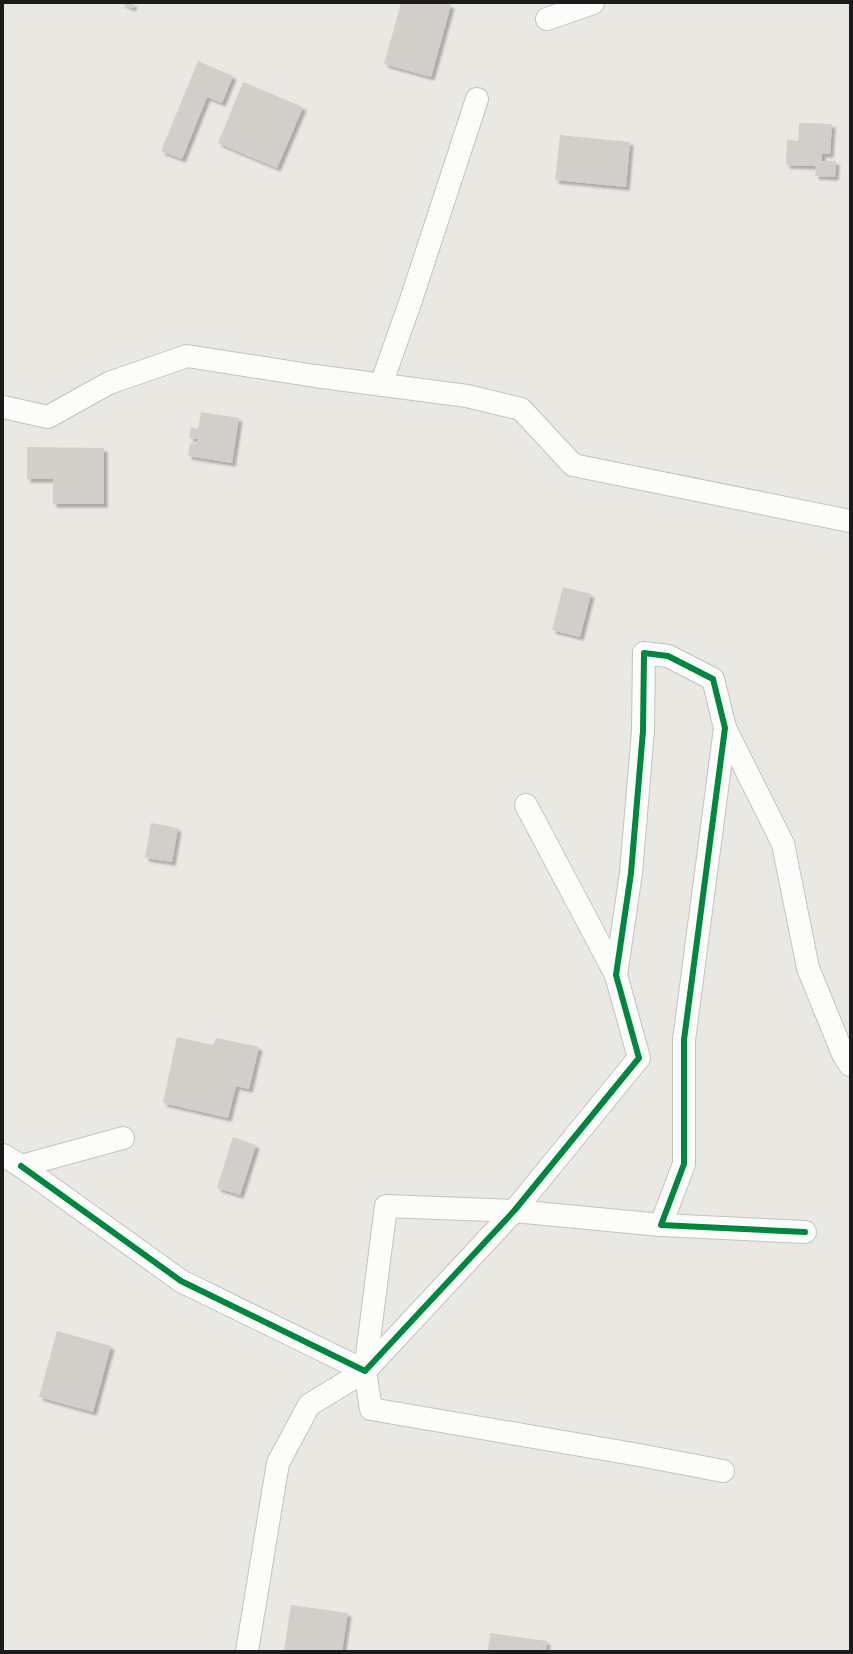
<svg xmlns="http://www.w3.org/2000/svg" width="853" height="1654" font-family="'Titillium Web',sans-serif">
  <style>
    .building { fill: #d2cfcb; filter: url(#shadow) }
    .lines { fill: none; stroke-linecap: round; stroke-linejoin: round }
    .street-casing { stroke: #c2c2bf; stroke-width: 24 }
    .street { stroke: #fcfcfb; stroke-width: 22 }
    .cycleway-casing { stroke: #fff; stroke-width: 8 }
    .cycleway { stroke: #00873e; stroke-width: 6 }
  </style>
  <defs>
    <filter id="shadow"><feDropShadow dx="3.5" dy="3.5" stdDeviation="1" flood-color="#0004"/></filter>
  </defs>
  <rect width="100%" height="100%" fill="#eae8e2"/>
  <g class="building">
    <path d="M120,3H134L132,8Z"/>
    <path d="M401,3H445L451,5L431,77L384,64Z"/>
    <path d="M198,61L233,76L222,103L207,97L182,159L161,151Z"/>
    <path d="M243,82L303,107L277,168L218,143Z"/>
    <path d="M799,123L832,124L830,154H822V161H836L835,177L815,176L816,166L786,165L787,140L798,141Z"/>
    <path d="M560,135L630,142L626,187L555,180Z"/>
    <path d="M201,412L239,418L232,463L188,456L190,443L197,444L198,439L189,438L191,427L198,429Z"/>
    <path d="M27,447L104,448V504H53V479H27Z"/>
    <path d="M563,587L591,594L580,637L552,630Z"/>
    <path d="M151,823L178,828L172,862L145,858Z"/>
    <path d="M177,1037L213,1045L216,1038L259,1047L249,1089L236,1086L228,1118L163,1103Z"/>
    <path d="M233,1137L256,1145L240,1195L217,1188Z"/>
    <path d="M57,1331L111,1346L93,1412L39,1397Z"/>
    <path d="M291,1605L348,1613L342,1651H284Z"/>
    <path d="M490,1633L547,1641L546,1651H488Z"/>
  </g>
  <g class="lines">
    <defs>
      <g id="street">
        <path d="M547,19L593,3"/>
        <path d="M381,385L411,300L477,99"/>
        <path d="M3,407L48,417L109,383L187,356L315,376L467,396L521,409L573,465L850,521"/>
        <path d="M725,728L783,844L808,968L843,1054L850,1065"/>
        <path d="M526,805L616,975"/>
        <path d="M3,1155L21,1166L123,1138"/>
        <path d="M21,1166L181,1281L365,1371L514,1211L639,1058L616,975L631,873L643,731L644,653L668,656L713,679L725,728L684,1040V1164L661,1225L805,1232"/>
        <path d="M661,1225L514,1211L386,1206L365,1371L371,1409L639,1455L723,1471"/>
        <path d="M247,1651L278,1463L309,1405L365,1371"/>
      </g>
    </defs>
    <use href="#street" class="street-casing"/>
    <use href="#street" class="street"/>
    <defs>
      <path id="cycleway" d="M21,1166L181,1281L365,1371L514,1211L639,1058L616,975L631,873L643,731L644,653L668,656L713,679L725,728L684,1040V1164L661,1225L805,1232"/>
    </defs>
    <use href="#cycleway" class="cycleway-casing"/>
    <use href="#cycleway" class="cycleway"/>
  </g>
  <rect width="853" height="1654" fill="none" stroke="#1b1b1b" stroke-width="8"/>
</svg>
